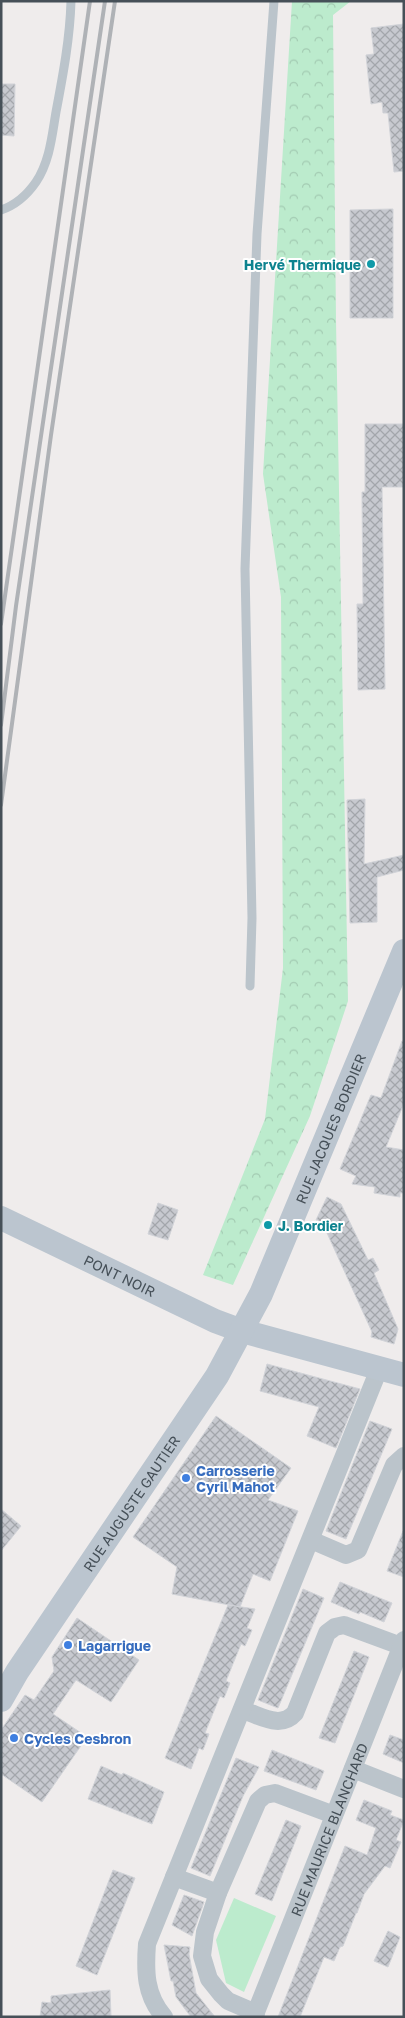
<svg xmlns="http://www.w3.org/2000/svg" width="405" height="2018" font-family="'Golos Text',sans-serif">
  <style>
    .forest { fill: url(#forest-crowns) }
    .green { fill: #bcebcd }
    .building { fill: url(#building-cross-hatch); stroke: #d1d3d8 }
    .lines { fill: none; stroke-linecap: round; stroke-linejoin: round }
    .lane { stroke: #bbc4cb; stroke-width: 9 }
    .street { stroke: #bbc4cb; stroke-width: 18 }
    .secondary { stroke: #bbc5cf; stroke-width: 24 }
    .rail { stroke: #afb2b6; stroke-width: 4 }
    .culture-dot { fill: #0f9aa8; stroke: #fff; stroke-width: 2 }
    .shop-dot { fill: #3f7fe0; stroke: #fff; stroke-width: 2 }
    .labels { text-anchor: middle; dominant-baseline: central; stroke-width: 4; stroke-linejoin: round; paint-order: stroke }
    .culture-label { font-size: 14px; font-weight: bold; fill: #0d838f; stroke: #fff; text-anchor: end }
    .street-label { font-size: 14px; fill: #465058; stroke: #fff }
    .shop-label { font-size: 14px; font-weight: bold; fill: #366cbe; stroke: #fff; text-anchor: start }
  </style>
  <defs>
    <pattern id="forest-crowns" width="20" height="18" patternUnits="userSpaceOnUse" patternTransform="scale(1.25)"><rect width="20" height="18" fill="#bcebcd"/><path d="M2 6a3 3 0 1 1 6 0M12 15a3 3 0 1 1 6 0" fill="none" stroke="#a3cbb2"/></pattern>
    <pattern id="building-cross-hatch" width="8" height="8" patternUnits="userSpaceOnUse" patternTransform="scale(1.25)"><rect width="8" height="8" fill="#c7c9cf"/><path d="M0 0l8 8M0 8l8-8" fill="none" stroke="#a3a6ab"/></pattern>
  </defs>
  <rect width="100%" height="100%" fill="#efecec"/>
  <path class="forest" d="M292,1H351L333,15L336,320L348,1001L310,1116L233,1285L203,1275L265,1119L283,968L281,597L263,474Z"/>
  <path class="green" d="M234,1898L276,1916L244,1992L226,1983L216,1940Z"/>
  <g class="building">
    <path d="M404,24V171L394,172L388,113H383L382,102L371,104L366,55L374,54L371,28Z"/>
    <path d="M1,84H15L14,136L1,135Z"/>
    <path d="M393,209V318H350V210Z"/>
    <path d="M365,424H404V487H382L385,689L358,690L357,604H363L362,492H365Z"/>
    <path d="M365,799L364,864L404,855V870L377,877V922L350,923L347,800Z"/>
    <path d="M402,1041H404V1103L386,1147L404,1150V1193H400V1197L374,1193L375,1187L352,1184L356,1176L340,1169L371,1095L381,1098Z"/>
    <path d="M327,1197L341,1204L368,1260L373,1258L379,1270L374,1273L398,1329L394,1344L371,1337L372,1332L322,1222L316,1220Z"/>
    <path d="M158,1203L178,1210L168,1240L148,1234Z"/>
    <path d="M267,1364L360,1389L336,1448L307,1436L319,1407L260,1391Z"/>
    <path d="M216,1416L291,1468L268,1500L298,1511L270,1581L253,1574L240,1607L172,1594L177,1567L133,1537Z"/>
    <path d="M370,1421L392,1429L346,1539L326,1531Z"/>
    <path d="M1,1509L21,1526L1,1551Z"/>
    <path d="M403,1531L404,1532V1577L387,1571Z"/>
    <path d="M340,1582L392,1603L384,1622L360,1612L359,1614L331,1602Z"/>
    <path d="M303,1589L324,1598L278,1708L258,1700Z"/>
    <path d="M228,1605L255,1609L247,1628L252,1630L245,1646L241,1644L226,1681L230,1683L224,1698L220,1696L205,1733L209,1734L203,1750L199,1748L191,1769L165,1758Z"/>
    <path d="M77,1618L139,1660L111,1702L76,1680L53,1714L87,1737L42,1802L1,1774V1730L25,1695L34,1700L54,1671L52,1657Z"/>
    <path d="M354,1651L369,1657L335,1743L319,1738Z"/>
    <path d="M390,1735L404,1740V1763L383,1754Z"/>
    <path d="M272,1750L324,1771L316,1790L264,1771Z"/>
    <path d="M236,1758L259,1767L243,1796L210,1876L191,1868Z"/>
    <path d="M101,1766L122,1775L123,1773L164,1792L152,1824L88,1799Z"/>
    <path d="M364,1800L392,1811L390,1815L404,1820L396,1840L401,1842L390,1868L385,1866L364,1894L357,1913H356L343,1946L340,1947L334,1961L324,1957L300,2017H278L345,1846L367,1855L376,1828L356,1820Z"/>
    <path d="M286,1820L301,1826L272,1901L255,1894Z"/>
    <path d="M113,1870L135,1878L97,1975L76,1966Z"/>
    <path d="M184,1895L204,1902L192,1936L172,1925Z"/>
    <path d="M388,1931L400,1937L388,1967L374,1961Z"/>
    <path d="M164,1945L190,1947L189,1954L196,1993L215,2017H191L176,1997L173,1981H171Z"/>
    <path d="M110,1990L111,2017H40L42,2002L51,2003V1996Z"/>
  </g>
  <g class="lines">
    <g class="lane">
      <path d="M1,210C16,205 27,195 36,182C50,161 52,135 56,112C63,75 70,38 71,1"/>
      <path d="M250,986L252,918L245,569L257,234L274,1"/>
    </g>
    <g class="street">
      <path d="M311,1540L346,1555L358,1550L394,1465L404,1456"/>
      <path d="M242,1710C260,1715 280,1730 295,1713L327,1633L335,1627L344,1625L401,1646"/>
      <path d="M353,1769L404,1789"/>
      <path d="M174,1877L218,1893"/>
      <path d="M256,2013L228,2001L221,1994L209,1979L202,1956L205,1932L218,1893L258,1801L265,1795L275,1793L334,1815"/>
      <path d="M164,2017C145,1995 145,1971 147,1944L379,1369"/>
      <path id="s1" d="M254,2017L404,1640"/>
    </g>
    <g class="secondary">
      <path id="s2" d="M1,1218L215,1321L242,1331L404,1375"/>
      <path id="s3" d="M1,1700L17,1672L217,1376L261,1294L404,951"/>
    </g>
    <g class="rail">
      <path d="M1,624L90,1"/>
      <path d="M1,725L16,606L105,1"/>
      <path d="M1,805L51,435L115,1"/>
    </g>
  </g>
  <g class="culture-dot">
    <circle cx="371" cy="264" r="5"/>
    <circle cx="268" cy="1225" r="5"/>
  </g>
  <g class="shop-dot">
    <circle cx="186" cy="1478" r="5"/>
    <circle cx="68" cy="1645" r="5"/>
    <circle cx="14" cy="1738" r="5"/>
  </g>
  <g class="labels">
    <g class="culture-label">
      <text x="361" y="264">Hervé Thermique</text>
      <text x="278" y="1225" text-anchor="start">J. Bordier</text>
    </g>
    <g class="street-label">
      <text stroke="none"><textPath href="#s3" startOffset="662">RUE JACQUES BORDIER</textPath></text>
      <text stroke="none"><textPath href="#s2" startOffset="132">PONT NOIR</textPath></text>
      <text stroke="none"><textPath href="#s3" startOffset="236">RUE AUGUSTE GAUTIER</textPath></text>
      <text stroke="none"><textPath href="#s1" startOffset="202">RUE MAURICE BLANCHARD</textPath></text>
    </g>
    <g class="shop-label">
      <text x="196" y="1470">Carrosserie<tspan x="196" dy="16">Cyril Mahot</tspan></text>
      <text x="78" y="1645">Lagarrigue</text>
      <text x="24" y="1738">Cycles Cesbron</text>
    </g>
  </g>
  <rect width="405" height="2018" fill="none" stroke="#465058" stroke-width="5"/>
</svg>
